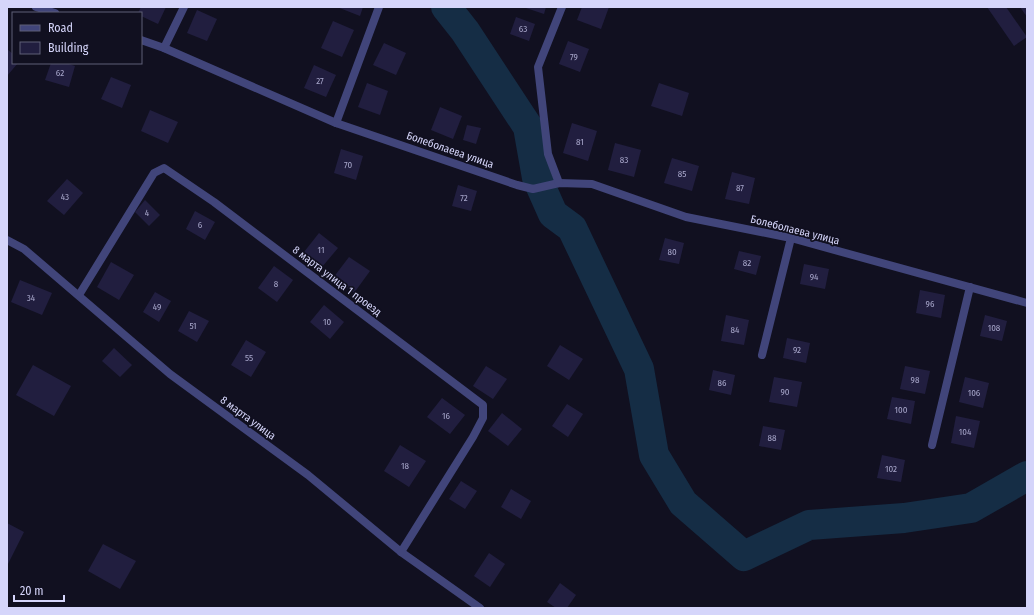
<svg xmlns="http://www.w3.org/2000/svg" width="1034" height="615" font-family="'Fira Sans Condensed',sans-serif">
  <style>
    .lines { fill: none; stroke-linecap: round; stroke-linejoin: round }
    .river { stroke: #152d45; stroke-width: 30 }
    .building { fill: #211e3f }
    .minor { stroke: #41457a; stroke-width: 8 }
    .labels { text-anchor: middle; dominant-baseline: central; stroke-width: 3.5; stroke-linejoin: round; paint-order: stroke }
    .number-label { font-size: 9px; fill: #a8a7cb }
    .street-label { font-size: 11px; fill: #d5d5fa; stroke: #111020 }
  </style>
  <rect width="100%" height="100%" fill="#111020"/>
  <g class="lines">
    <path class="river" d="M446,7L465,31L528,127L537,178L553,214L572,228L639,369L654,455L683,503L744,556L809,525L904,518L971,508L1027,476"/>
  </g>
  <g class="building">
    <path d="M141,7H166L158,24L141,16V13H138Z"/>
    <path d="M337,7H363L360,16Z"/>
    <path d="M523,7H546L544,14Z"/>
    <path d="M582,7H609L601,29L577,20Z"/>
    <path d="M987,7H1006L1027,37L1014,46Z"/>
    <path d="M1020,7H1027V17Z"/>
    <path d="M197,10L217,19L207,41L187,33Z"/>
    <path d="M516,17L535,24L529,41L510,34Z"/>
    <path d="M333,21L354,30L342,57L321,48Z"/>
    <path d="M568,41L589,49L580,72L559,64Z"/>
    <path d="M384,43L406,53L396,75L373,65Z"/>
    <path d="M7,49L13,54V63H18L7,76Z"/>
    <path d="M51,63H66L75,66L69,87L45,80Z"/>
    <path d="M314,65L336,75L326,97L304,88Z"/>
    <path d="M111,77L131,85L122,108L101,99Z"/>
    <path d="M367,83L388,91L380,115L358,107Z"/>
    <path d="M659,83L689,93L682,116L651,106Z"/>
    <path d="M440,107L462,116L453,139L431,130Z"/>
    <path d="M150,110L178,122L168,143L141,131Z"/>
    <path d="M572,123L597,131L588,161L563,153Z"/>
    <path d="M467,125L481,128L476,144L463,140Z"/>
    <path d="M615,143L641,150L634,177L608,170Z"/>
    <path d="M341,149L363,156L356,180L334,173Z"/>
    <path d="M672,158L699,166L692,191L664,183Z"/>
    <path d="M732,172L755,178L749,204L725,199Z"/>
    <path d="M67,179L83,193L64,215L47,201Z"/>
    <path d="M458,185L477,191L471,211L452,206Z"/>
    <path d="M145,200L160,215L149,226L135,212Z"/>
    <path d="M195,211L215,222L205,240L186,229Z"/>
    <path d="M319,233L338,248L322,267L304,252Z"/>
    <path d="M665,238L684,243L679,264L659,260Z"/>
    <path d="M739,251L761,256L756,275L734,269Z"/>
    <path d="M349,257L370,271L354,293L333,278Z"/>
    <path d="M111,262L134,275L119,300L97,287Z"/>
    <path d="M804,264L829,269L825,289L800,284Z"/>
    <path d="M274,266L293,280L277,302L258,288Z"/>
    <path d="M20,280L52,293L42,315L11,302Z"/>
    <path d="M920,290L945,295L941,318L916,313Z"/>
    <path d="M155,292L171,301L159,322L143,312Z"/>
    <path d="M324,305L344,322L330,339L310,322Z"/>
    <path d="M189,311L209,321L197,342L178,331Z"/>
    <path d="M726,315L749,320L744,345L721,341Z"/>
    <path d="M985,315L1007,321L1002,341L980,336Z"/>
    <path d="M787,338L810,343L806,363L783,358Z"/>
    <path d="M246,340L266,352L251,377L231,365Z"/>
    <path d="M560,345L583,359L569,380L547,366Z"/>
    <path d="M114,348L132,365L120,377L102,361Z"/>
    <path d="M33,365L71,386L54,416L16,395Z"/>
    <path d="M486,366L507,379L493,399L473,386Z"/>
    <path d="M905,366L930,371L925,394L900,389Z"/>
    <path d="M713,370L735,375L731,395L709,390Z"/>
    <path d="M774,377L802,382L797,407L769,402Z"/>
    <path d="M965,377L989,383L983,408L959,402Z"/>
    <path d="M892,397L915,401L911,424L887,419Z"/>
    <path d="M442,398L465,415L450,434L427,417Z"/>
    <path d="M567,404L583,414L568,437L552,426Z"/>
    <path d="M502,413L522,429L508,446L488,431Z"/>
    <path d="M956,416L980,421L974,448L951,443Z"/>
    <path d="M763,426L785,430L781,450L759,446Z"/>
    <path d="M400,445L426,461L409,487L384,471Z"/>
    <path d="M882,455L905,460L901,482L877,478Z"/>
    <path d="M461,481L477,491L465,509L449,499Z"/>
    <path d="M511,489L531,501L521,519L501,507Z"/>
    <path d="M7,523L24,532L8,564L7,563Z"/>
    <path d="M103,544L136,561L120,589L88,571Z"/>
    <path d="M489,553L505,564L490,587L474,576Z"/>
    <path d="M560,583L576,595L567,608H556L547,602Z"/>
  </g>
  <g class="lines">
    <g class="minor">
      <path d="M36,7L55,13"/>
      <path d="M141,40L164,48L336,123L517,185L533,189L559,183L592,184L686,217L791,238L1027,303"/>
      <path d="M164,48L184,7"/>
      <path d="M336,123L379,7"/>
      <path d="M559,183L548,154L538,67L562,7"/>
      <path d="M7,240L24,249L170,374L308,475L401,552L480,608"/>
      <path d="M79,295L154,173L164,168L214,202L483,405V418L473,437L401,552"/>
      <path d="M762,355L791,238"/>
      <path d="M932,445L970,287"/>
    </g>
  </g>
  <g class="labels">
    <g class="number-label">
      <text x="523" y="29">63</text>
      <text x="574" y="57">79</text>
      <text x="60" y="73">62</text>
      <text x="320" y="81">27</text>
      <text x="580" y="142">81</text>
      <text x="624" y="160">83</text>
      <text x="348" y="165">70</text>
      <text x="682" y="174">85</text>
      <text x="740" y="188">87</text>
      <text x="65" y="197">43</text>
      <text x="464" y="198">72</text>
      <text x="147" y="213">4</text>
      <text x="200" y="225">6</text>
      <text x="321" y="250">11</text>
      <text x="672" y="252">80</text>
      <text x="747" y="263">82</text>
      <text x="814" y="277">94</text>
      <text x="276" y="284">8</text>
      <text x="31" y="298">34</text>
      <text x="930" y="304">96</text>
      <text x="157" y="307">49</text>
      <text x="327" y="322">10</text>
      <text x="193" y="326">51</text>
      <text x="994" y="328">108</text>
      <text x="735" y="330">84</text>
      <text x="797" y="350">92</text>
      <text x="249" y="358">55</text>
      <text x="915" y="380">98</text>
      <text x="722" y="383">86</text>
      <text x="785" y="392">90</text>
      <text x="974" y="393">106</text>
      <text x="901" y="410">100</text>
      <text x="446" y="416">16</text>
      <text x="965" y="432">104</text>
      <text x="772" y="438">88</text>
      <text x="405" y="466">18</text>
      <text x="891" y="469">102</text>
    </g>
    <g class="street-label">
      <text transform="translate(450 150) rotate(19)">Болеболаева улица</text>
      <text transform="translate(795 230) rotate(14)">Болеболаева улица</text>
      <text transform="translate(337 281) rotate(37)">8 марта улица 1 проезд</text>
      <text transform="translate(248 418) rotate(36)">8 марта улица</text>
    </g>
  </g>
  <rect width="1034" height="615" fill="none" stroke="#d5d5fa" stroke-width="16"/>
  <rect x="12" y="12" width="130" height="52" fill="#111020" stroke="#5f5f77"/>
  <rect x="20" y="25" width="20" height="6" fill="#41457a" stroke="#5f5f77"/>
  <text x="48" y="32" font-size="12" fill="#d5d5fa">Road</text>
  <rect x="20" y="42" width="20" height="12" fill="#211e3f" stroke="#5f5f77"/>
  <text x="48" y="52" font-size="12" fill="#d5d5fa">Building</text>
  <path d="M14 595v6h50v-6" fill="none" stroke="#d5d5fa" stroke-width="2"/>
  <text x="20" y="595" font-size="12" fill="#d5d5fa" stroke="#111020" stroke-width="3" paint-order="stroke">20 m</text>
</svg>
